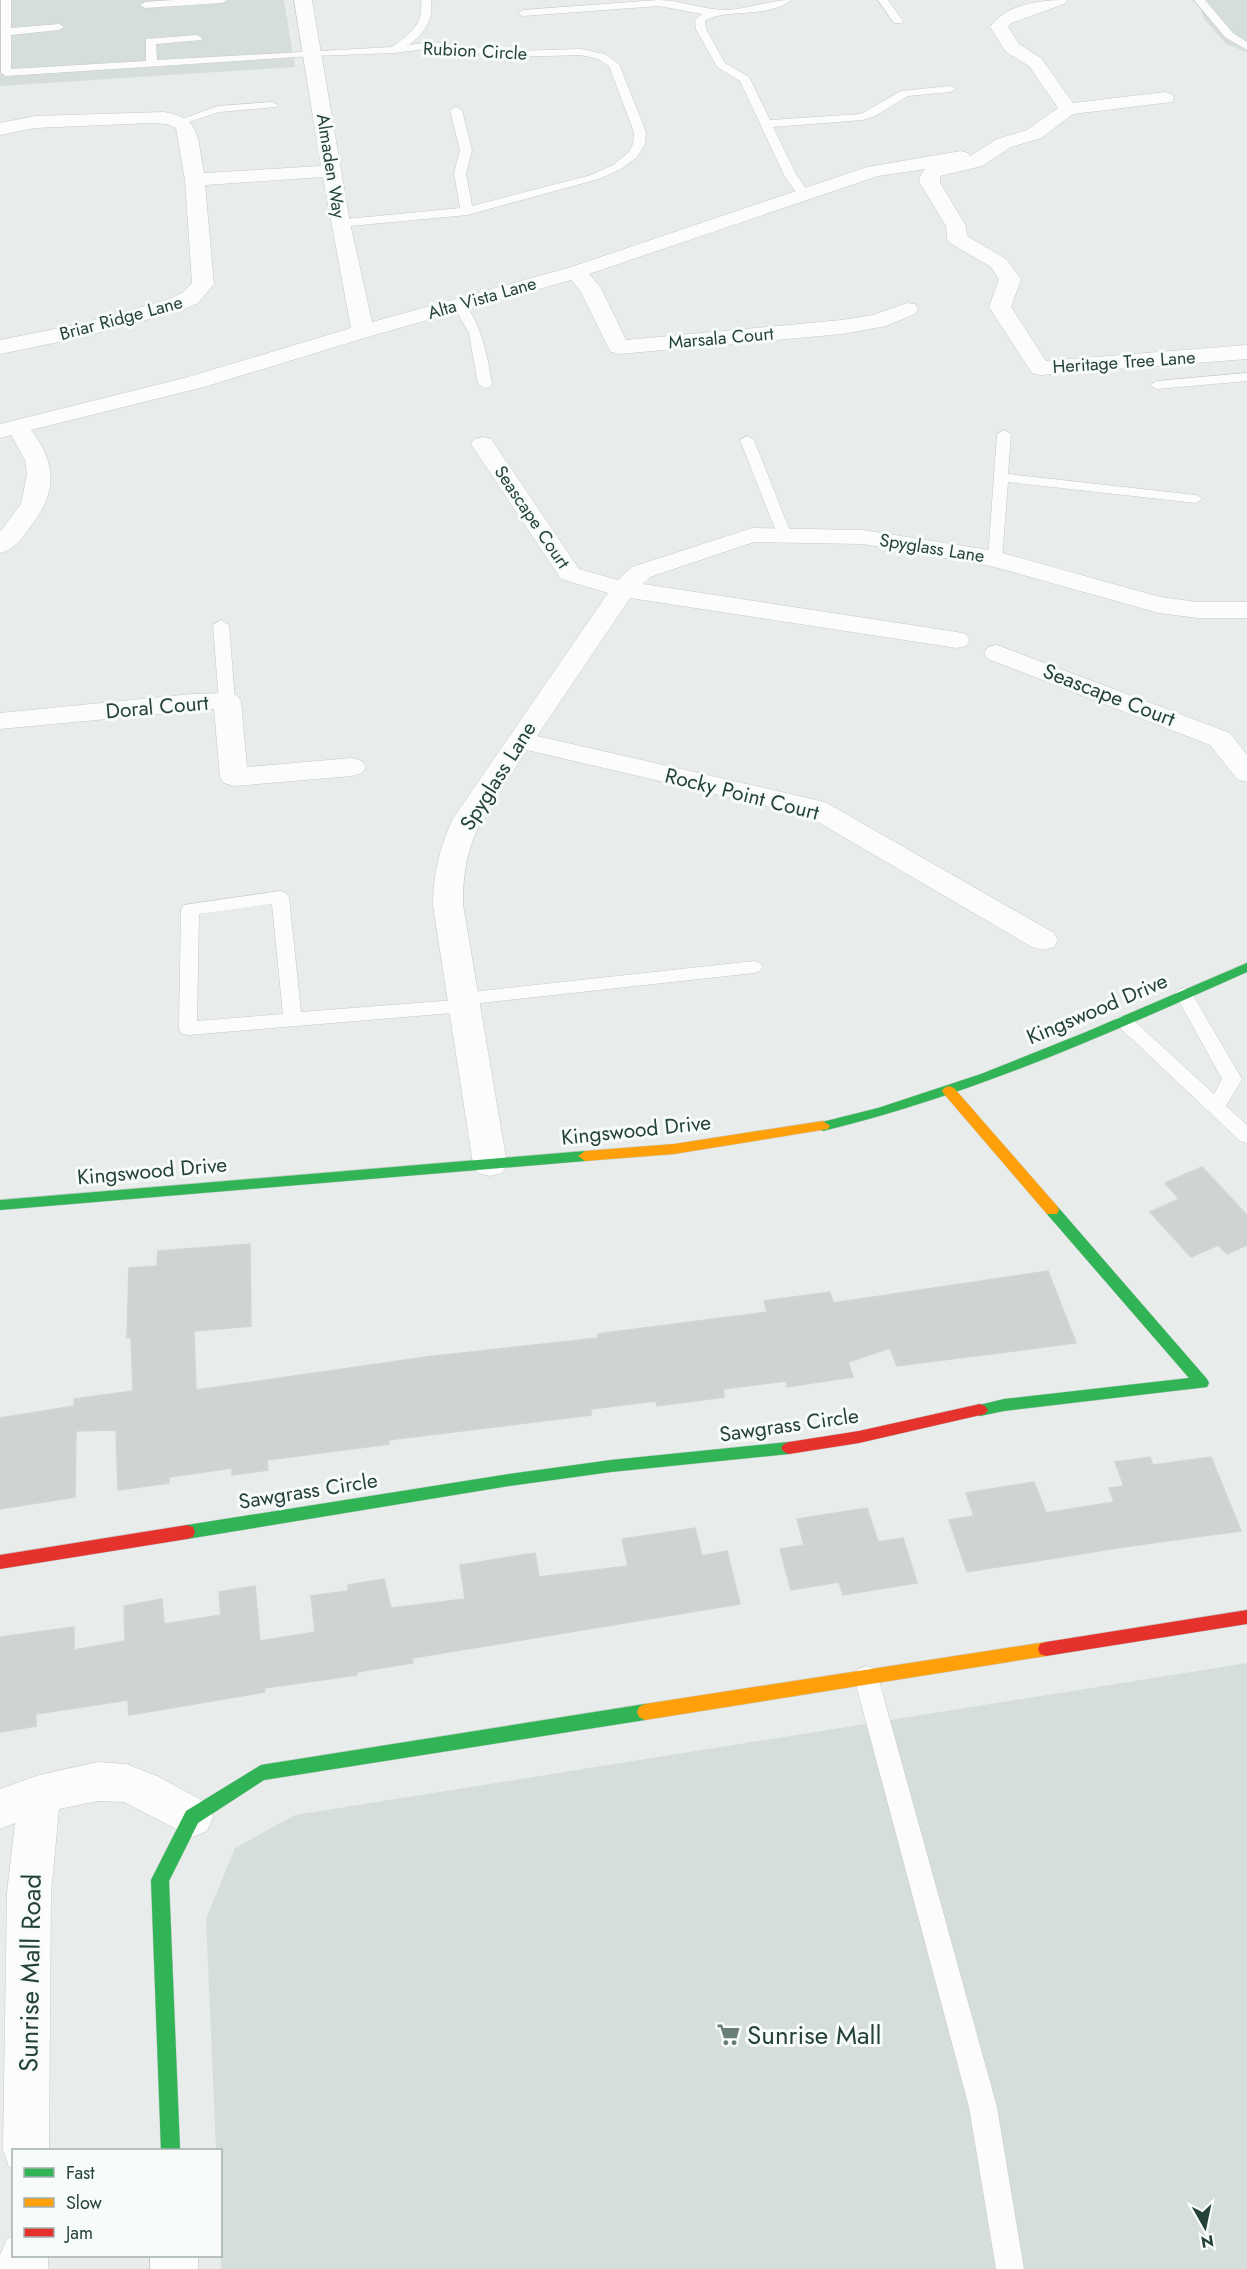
<svg xmlns="http://www.w3.org/2000/svg" width="1247" height="2269" font-family="Jost,sans-serif">
  <style>
    .built { fill: #d6dedb }
    .building { fill: #cfd4d2; stroke: #d1d6d4; stroke-width: 1.5 }
    .lines { fill: none; stroke-linecap: round; stroke-linejoin: round }
    .lane-casing { stroke: #c5cac8; stroke-width: 1 }
    .street-casing { stroke: #c5cac8; stroke-width: 1 }
    .fast-casing { stroke: #c3cbc8; stroke-width: 1 }
    .slow-casing { stroke: #c3cbc8; stroke-width: 1 }
    .jam-casing { stroke: #c3cbc8; stroke-width: 1 }
    .lane { fill: #fcfcfc; fill-rule: evenodd }
    .street { fill: #fcfcfc; fill-rule: evenodd }
    .fast { fill: #30b455; fill-rule: evenodd }
    .slow { fill: #ff9f0a; fill-rule: evenodd }
    .jam { fill: #e5322d; fill-rule: evenodd }
    .labels { text-anchor: middle; dominant-baseline: central; stroke-width: 6; stroke-linejoin: round; paint-order: stroke }
    .far-street-label { font-size: 18px; fill: #24423a; stroke: #f7fbf9 }
    .street-label { font-size: 21px; fill: #24423a; stroke: #f7fbf9 }
    .near-street-label { font-size: 26px; fill: #24423a; stroke: #f7fbf9 }
    .near-poi-label { font-size: 26px; fill: #24423a; stroke: #f7fbf9; text-anchor: start }
  </style>
  <rect width="100%" height="100%" fill="#e8edeb"/>
  <g class="built">
    <path d="M0,0H284L295,67L0,86Z"/>
    <path d="M1193,0H1247V52L1226,44L1204,19L1201,9Z"/>
    <path d="M1247,1663V2269H221L220,2150H216L206,1919L235,1848L295,1815Z"/>
  </g>
  <g class="building">
    <path d="M1202,1167L1247,1215V1245L1227,1254L1218,1245L1191,1257L1150,1212L1179,1199L1165,1183Z"/>
    <path d="M250,1244L251,1326L194,1331L196,1390L426,1357L598,1338V1334L767,1312L764,1301L830,1292L833,1303L1048,1271L1076,1343L897,1366L890,1348L848,1362L853,1377L787,1387L786,1381L723,1389L724,1397L657,1406L656,1401L591,1409V1415L388,1440L389,1444L267,1460L268,1470L232,1475V1468L169,1477V1483L118,1490L116,1430L76,1431L75,1497L0,1509V1418L74,1406V1399L133,1391L131,1337L127,1338L129,1268L157,1266L158,1251Z"/>
    <path d="M1150,1457L1153,1465L1211,1457L1241,1531L1130,1546L967,1572L949,1520L974,1516L966,1493L1034,1482L1046,1513L1114,1502L1109,1488L1124,1486L1115,1462Z"/>
    <path d="M867,1508L878,1542L903,1538L917,1583L843,1595L839,1582L791,1590L780,1549L804,1545L797,1519Z"/>
    <path d="M695,1528L702,1556L727,1551L740,1604L412,1658L413,1663L357,1672V1675L264,1688L265,1692L129,1715L128,1700L36,1714V1726L0,1732V1637L74,1627V1650L125,1641L124,1606L162,1599L164,1624L221,1615L219,1592L255,1586L260,1641L315,1632L311,1596L348,1591V1585L384,1579L391,1608L465,1599L460,1565L535,1553L539,1577L628,1566L622,1539Z"/>
  </g>
  <g class="lines">
    <defs>
      <g id="lane">
        <path d="M1,0H11V28L59,24L64,27L59,30L11,35V69L146,61V39L197,35L202,38L201,40L156,44L157,60L392,47C410,34 424,24 421,0H431C434,20 424,33 409,45L432,42L511,51L581,49L605,54L619,64L646,132L645,144L637,157L621,169L599,179L467,215L340,227L336,226V220L460,208L454,173L460,151L450,110L456,107L462,110L472,151L466,173L472,206L591,175L613,165L628,153L633,144L634,132L609,66L598,59L581,55L511,57L432,48L395,53L312,56L6,76L1,73Z"/>
        <path d="M174,0H227L222,3L145,8L140,5L145,2Z"/>
        <path d="M658,0C681,0 703,10 727,10C749,9 769,0 791,0C768,19 723,8 705,21L706,29L725,63L749,77L770,120L861,114L901,91L950,86L956,89L950,92L908,96L875,116L863,120L773,127L797,176L810,194L808,197H800L785,177L740,81L717,67L696,29L695,20L702,14L659,6L523,16L518,13L523,10Z"/>
        <path d="M878,0H888L903,21L902,23H894Z"/>
        <path d="M1194,0H1205L1233,33L1247,42V50L1225,37Z"/>
        <path d="M272,102L278,105L276,107L219,112L180,125L174,122L218,106Z"/>
        <path d="M459,301L464,302C482,328 487,353 492,384L490,387L485,388L478,384L469,333L453,305Z"/>
        <path d="M1247,373V381L1157,389L1150,385L1157,381Z"/>
        <path d="M1004,430L1011,434L1008,474L1196,495L1203,499L1196,503L1008,482L1002,559L1000,562H990L988,559L997,434Z"/>
        <path d="M747,436L754,440L792,536L790,539H780L778,536L740,440Z"/>
        <path d="M221,620L229,625L235,701L227,706L219,701L213,625Z"/>
        <path d="M280,891L286,893L289,897L301,1012L455,1000L456,995L463,993L754,961L760,963L763,967L760,971L754,973L472,1004L471,1011L464,1012L188,1035L181,1033L179,1028L181,909L184,905ZM272,904L283,1014L197,1021L199,914Z"/>
        <path d="M1184,988L1190,990L1242,1079L1226,1106L1247,1125V1143L1240,1141L1114,1022L1116,1017L1123,1016L1130,1017L1214,1094L1222,1079L1175,994L1178,990Z"/>
        <path d="M866,1666L874,1669L878,1677L997,2107L1024,2269H996L969,2107L854,1677L858,1669Z"/>
      </g>
      <g id="street">
        <path d="M294,0H312L350,223L372,322L568,268L867,167L961,151L968,153L970,156L997,139L1027,130L1058,108L1029,66L1006,52L990,27C1006,4 1040,0 1067,0L1064,4L1011,23L1008,27L1019,44L1041,58L1073,103L1165,92L1172,94L1174,98L1172,102L1073,114L1041,138L1011,147L982,166L940,176V183L966,226L967,236L1006,259L1021,279L1011,307L1046,361L1247,345V359L1040,375L1032,373L989,307L999,279L991,267L950,243L947,239L946,226L920,183L919,178L925,169L878,176L589,274L601,288L626,340L842,320L873,315L907,303L915,304L918,309L915,314L886,326L842,334L619,354L611,352L608,347L580,290L571,280L371,336L204,387L31,430C59,467 56,495 28,530C20,541 13,550 0,553V532L21,504L27,475L25,460L11,435L0,438V424L188,377L351,328L323,177L205,185L214,284L198,303L183,310L83,337L0,354V340L80,324L167,300L182,293L192,283L185,180L176,128L167,124L151,123L35,128L0,135V123L35,116L164,112C203,118 197,141 204,173L321,166Z"/>
        <path d="M483,437L491,439L579,569L618,580L632,567L752,528L863,530L995,551L1160,597L1198,602H1247V618H1198L1159,613L991,566L863,544L754,542L650,577L643,584L957,632L966,634L970,640L966,646L957,648L630,598L537,736L825,802L1054,933L1058,940L1054,947L1043,950L1032,947L806,815L527,750C490,806 462,834 463,905L507,1164L502,1173L490,1176L478,1173L473,1164L433,905C433,874 440,848 452,820L608,593L561,579L471,444L475,439Z"/>
        <path d="M997,645L1230,733L1247,755V782L1237,779L1210,745L988,659L984,653L988,647Z"/>
        <path d="M227,693L237,695L241,701L247,767L352,758L362,761L366,767L362,773L352,776L234,786L224,783L220,777L214,709L0,729V713L192,694Z"/>
        <path d="M98,1762L126,1764L157,1776L207,1803L213,1817L207,1831L192,1837L124,1802L98,1801L59,1809L51,1893L49,2150H14V2168L9,2167L3,2150L7,1893L15,1823L0,1829V1789L39,1775Z"/>
        <path d="M14,2236V2256H48V2269H0V2255L7,2239Z"/>
        <rect x="150" y="2256" width="48" height="13"/>
      </g>
      <g id="fast">
        <path d="M1247,963V972C1106,1035 974,1094 823,1131L816,1126L818,1123L878,1108L981,1074L1086,1032Z"/>
        <path d="M585,1151L592,1156L585,1161L0,1210V1200Z"/>
        <path d="M1052,1205L1057,1206L1207,1379L1209,1383L1207,1387L1004,1411L980,1416L975,1414L972,1410L975,1406L1004,1399L1189,1378L1047,1214L1045,1210L1047,1206Z"/>
        <path d="M789,1442L794,1444L797,1448L794,1452L789,1454L611,1472L509,1486L187,1539L181,1537L179,1532L181,1527L187,1525L509,1474L611,1460Z"/>
        <path d="M645,1704L651,1707L653,1712L651,1717L645,1720L264,1780L198,1823L169,1881L180,2150H161L151,1880L186,1811L261,1765Z"/>
      </g>
      <g id="slow">
        <path d="M949,1086L954,1088L1057,1206L1059,1210L1057,1214H1047L944,1094L942,1091L944,1088Z"/>
        <path d="M823,1121L830,1126L828,1129L674,1154L585,1161L578,1156L585,1151L674,1144Z"/>
        <path d="M1046,1642L1052,1644L1054,1649L1052,1654L1046,1656L645,1720L639,1717L637,1712L639,1707L645,1704Z"/>
      </g>
      <g id="jam">
        <path d="M980,1404L985,1406L988,1410L985,1414L859,1443L789,1454L784,1452L781,1448L784,1444L789,1442L859,1431Z"/>
        <path d="M187,1525L193,1527L195,1532L193,1537L187,1539L0,1569V1555Z"/>
        <path d="M1247,1610V1624L1046,1656L1040,1654L1038,1649L1040,1644L1046,1642Z"/>
      </g>
    </defs>
    <use href="#lane" class="lane-casing"/>
    <use href="#street" class="street-casing"/>
    <use href="#fast" class="fast-casing"/>
    <use href="#slow" class="slow-casing"/>
    <use href="#jam" class="jam-casing"/>
    <use href="#lane" class="lane"/>
    <use href="#street" class="street"/>
    <use href="#fast" class="fast"/>
    <use href="#slow" class="slow"/>
    <use href="#jam" class="jam"/>
  </g>
  <defs>
    <symbol id="supermarket-bare" viewBox="-9 -9 18 18"><path d="M-6-5.5h2.5l.6 2H6L4.5 2H-2.5L-4.4-4H-6ZM-1.5 3.2a1.3 1.3 0 1 0 .1 0ZM3 3.2a1.3 1.3 0 1 0 .1 0Z" fill="#697e78" stroke="#f7fbf9" stroke-width="2.5" paint-order="stroke"/></symbol>
  </defs>
  <g fill-rule="evenodd">
    <use href="#supermarket-bare" x="712" y="2018" width="33" height="33"/>
  </g>
  <g class="labels">
    <g class="far-street-label">
      <text transform="translate(475 51) rotate(3)">Rubion Circle</text>
      <text transform="translate(331 166) rotate(81)">Almaden Way</text>
      <text transform="translate(482 298) rotate(-16)">Alta Vista Lane</text>
      <text transform="translate(121 318) rotate(-15)">Briar Ridge Lane</text>
      <text transform="translate(721 338) rotate(-5)">Marsala Court</text>
      <text transform="translate(1124 362) rotate(-4)">Heritage Tree Lane</text>
      <text transform="translate(532 517) rotate(56)">Seascape Court</text>
      <text transform="translate(932 548) rotate(9)">Spyglass Lane</text>
    </g>
    <g class="street-label">
      <text transform="translate(1109 695) rotate(21)">Seascape Court</text>
      <text transform="translate(157 707) rotate(-5)">Doral Court</text>
      <text transform="translate(498 776) rotate(-58)">Spyglass Lane</text>
      <text transform="translate(742 794) rotate(14)">Rocky Point Court</text>
      <text transform="translate(1097 1009) rotate(-23)">Kingswood Drive</text>
      <text transform="translate(636 1130) rotate(-6)">Kingswood Drive</text>
      <text transform="translate(152 1171) rotate(-5)">Kingswood Drive</text>
      <text transform="translate(789 1425) rotate(-8)">Sawgrass Circle</text>
      <text transform="translate(308 1491) rotate(-9)">Sawgrass Circle</text>
    </g>
    <g class="near-street-label">
      <text transform="translate(30 1973) rotate(-89)">Sunrise Mall Road</text>
    </g>
    <g class="near-poi-label">
      <text x="747" y="2035">Sunrise Mall</text>
    </g>
  </g>
  <rect x="12" y="2149" width="210" height="108" fill="#f7fbf9" stroke="#a3b1ad" stroke-width="1.5"/>
  <rect x="24" y="2168" width="30" height="9" fill="#30b455" stroke="#a3b1ad" stroke-width="1.5"/>
  <text x="66" y="2179" font-size="18" fill="#24423a">Fast</text>
  <rect x="24" y="2198" width="30" height="9" fill="#ff9f0a" stroke="#a3b1ad" stroke-width="1.5"/>
  <text x="66" y="2209" font-size="18" fill="#24423a">Slow</text>
  <rect x="24" y="2228" width="30" height="9" fill="#e5322d" stroke="#a3b1ad" stroke-width="1.5"/>
  <text x="66" y="2239" font-size="18" fill="#24423a">Jam</text>
  <g transform="translate(1205 2227) rotate(171)" stroke="#f7fbf9" stroke-width="4.5" paint-order="stroke">
  <path d="M0-4.5L10 22L0 15L-10 22Z" fill="#24423a"/>
  <text y="-9" font-size="16" font-weight="bold" text-anchor="middle" fill="#24423a">N</text>
  </g>
</svg>
